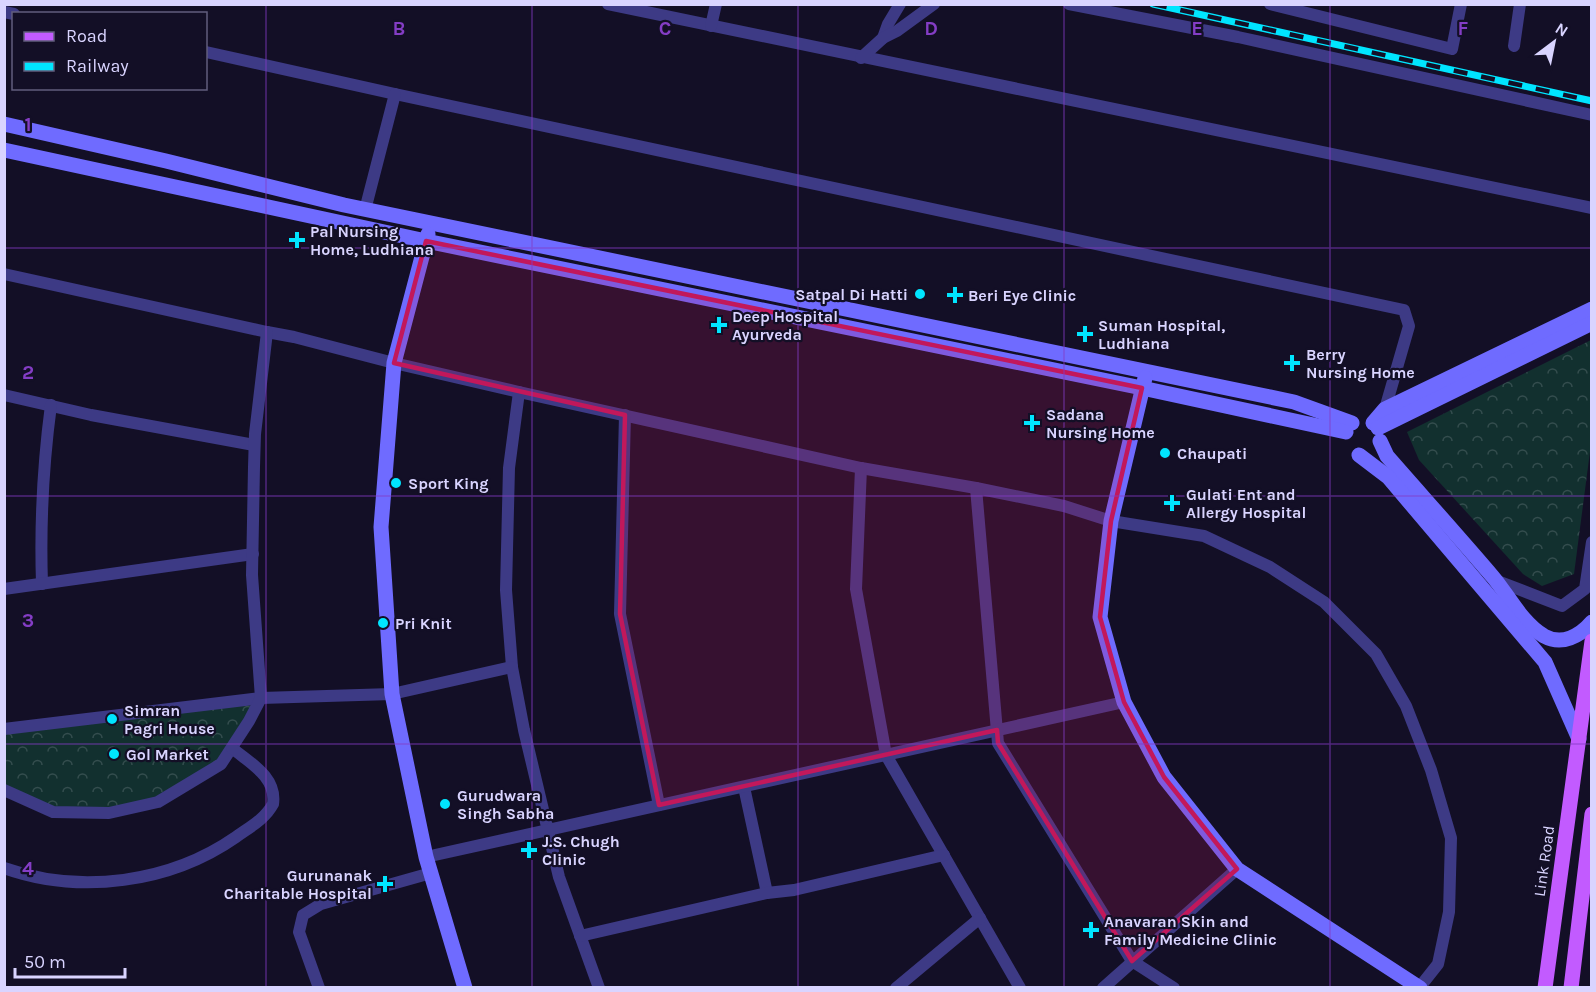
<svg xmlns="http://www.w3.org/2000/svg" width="1596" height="992" font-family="Karla,sans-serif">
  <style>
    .forest { fill: url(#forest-crowns) }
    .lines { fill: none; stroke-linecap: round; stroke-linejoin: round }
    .street { stroke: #3d3a85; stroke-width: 12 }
    .secondary { stroke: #6f6bff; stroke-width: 15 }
    .primary { stroke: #c25bff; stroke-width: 15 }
    .rail-casing { stroke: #00e5ff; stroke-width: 7 }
    .rail { stroke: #130f26; stroke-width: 4.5; stroke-dasharray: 14; stroke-linecap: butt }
    .marked { fill: #c2185b; fill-opacity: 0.2; stroke: #c2185b; stroke-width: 4.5; stroke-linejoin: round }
    .grid { fill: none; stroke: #843dc5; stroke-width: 1.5; stroke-opacity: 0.55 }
    .poi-dot { fill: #00e5ff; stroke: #130f26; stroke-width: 2 }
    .labels { text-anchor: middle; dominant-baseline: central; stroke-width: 4.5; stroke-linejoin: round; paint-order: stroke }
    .poi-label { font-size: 16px; font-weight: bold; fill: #d9d4ff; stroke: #130f26; text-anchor: start }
    .street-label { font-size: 16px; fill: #d9d4ff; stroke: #130f26 }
    .grid-label { font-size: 20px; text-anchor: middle; font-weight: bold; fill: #843dc5; stroke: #130f26; stroke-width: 4.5; stroke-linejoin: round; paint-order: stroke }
  </style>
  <defs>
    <pattern id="forest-crowns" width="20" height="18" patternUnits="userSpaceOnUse" patternTransform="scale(1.5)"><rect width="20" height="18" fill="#12302f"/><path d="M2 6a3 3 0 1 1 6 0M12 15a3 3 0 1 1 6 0" fill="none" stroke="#344d4e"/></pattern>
  </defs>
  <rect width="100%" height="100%" fill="#130f26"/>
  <g class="forest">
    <path d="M1591,340V444L1574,574L1542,586L1523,574L1419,460L1407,432Z"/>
    <path d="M252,702L246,719L219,761L158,798L108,811L55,809L5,786L4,731Z"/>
  </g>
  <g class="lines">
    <g class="street">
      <path d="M608,4L1592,208"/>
      <path d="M1069,4L1238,37L1592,115"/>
      <path d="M1270,4L1452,49L1461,4"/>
      <path d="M4,12L14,14"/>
      <path d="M711,26L716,4"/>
      <path d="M883,38L888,24L900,4"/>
      <path d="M1514,46L1520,4"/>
      <path d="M206,52L395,94L1404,310L1409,326L1385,409"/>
      <path d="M861,58L883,38L897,31L934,4"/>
      <path d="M365,210L395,94"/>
      <path d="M4,274L267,332L294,337L394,363L519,392L861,468L976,488L1064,506L1111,521L1204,536L1270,567L1324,602L1376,654L1406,706L1431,770L1451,838L1449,912L1438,964L1419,988"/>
      <path d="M519,392L509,468L506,590L512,667L524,730L559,877L599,988"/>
      <path d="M4,395L91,415L254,445"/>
      <path d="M625,415L620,614L659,805"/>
      <path d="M861,468L856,589L886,755L1020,988"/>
      <path d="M976,488L998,743L1132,961L1174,988"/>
      <path d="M1495,580L1562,606L1585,589L1592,542"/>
      <path d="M42,584C40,524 43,465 51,405"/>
      <path d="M4,589L253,554"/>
      <path d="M4,729L261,698L392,694L512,667"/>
      <path d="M744,787L767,893"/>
      <path d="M4,790L53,812L109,813L158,802L221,764L249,721L261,698L252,575L254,467L255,434L267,332"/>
      <path d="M426,857L1124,702"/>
      <path d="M4,868C80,895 170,883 236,837C250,827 265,819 273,804C277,777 250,763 232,748"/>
      <path d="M580,936L767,893L794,890L944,855"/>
      <path d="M319,988L299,932L303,915L321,904L431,873"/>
      <path d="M896,988L980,918"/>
      <path d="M1103,988L1237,869"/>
    </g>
    <g class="secondary">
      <path d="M4,124L166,161L344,205L1294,402L1352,423"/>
      <path d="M4,150L426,241L1142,388L1346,432"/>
      <path d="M428,234L394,363L381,527L392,694L426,857L465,988"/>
      <path d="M1145,378L1111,521L1100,617L1124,702L1164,777L1237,869L1420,988"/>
      <path d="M1373,423L1385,409L1592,309"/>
      <path d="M1378,428L1592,323"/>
      <path d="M1380,441L1387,456C1422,496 1458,536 1493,577C1509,596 1521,622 1544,636C1562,646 1580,636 1592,622"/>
      <path d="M1359,455L1388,477L1545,662L1579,739"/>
    </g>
    <g class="primary">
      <path d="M1545,988L1592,641"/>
      <path d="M1571,988L1592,814"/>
    </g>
    <defs>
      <path id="rail" d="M1153,4L1592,101"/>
    </defs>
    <use href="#rail" class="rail-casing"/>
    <use href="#rail" class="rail"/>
  </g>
  <path class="marked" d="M426,241L1142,388L1111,521L1100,617L1124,702L1164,777L1237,869L1132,961L998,743L997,730L659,805L620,614L625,415L394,363Z"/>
  <path class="grid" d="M266,4V988M532,4V988M798,4V988M1064,4V988M1330,4V988M4,248H1592M4,496H1592M4,744H1592"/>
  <g class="poi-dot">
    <path d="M294 231h6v6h6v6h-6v6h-6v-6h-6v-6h6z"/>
    <circle cx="920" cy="294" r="6"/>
    <path d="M952 286h6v6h6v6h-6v6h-6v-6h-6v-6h6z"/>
    <path d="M716 316h6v6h6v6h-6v6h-6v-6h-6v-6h6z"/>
    <path d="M1082 325h6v6h6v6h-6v6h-6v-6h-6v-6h6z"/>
    <path d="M1289 354h6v6h6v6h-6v6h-6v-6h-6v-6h6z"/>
    <path d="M1029 414h6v6h6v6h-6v6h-6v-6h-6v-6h6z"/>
    <circle cx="1165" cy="453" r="6"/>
    <circle cx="396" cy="483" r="6"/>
    <path d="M1169 494h6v6h6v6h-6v6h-6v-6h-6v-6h6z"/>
    <circle cx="383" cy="623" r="6"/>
    <circle cx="112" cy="719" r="6"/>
    <circle cx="114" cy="754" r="6"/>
    <circle cx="445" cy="804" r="6"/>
    <path d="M526 841h6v6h6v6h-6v6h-6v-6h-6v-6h6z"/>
    <path d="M382 875h6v6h6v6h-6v6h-6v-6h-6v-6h6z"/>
    <path d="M1088 921h6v6h6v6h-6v6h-6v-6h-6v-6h6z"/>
  </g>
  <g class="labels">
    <g class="poi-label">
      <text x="310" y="231">Pal Nursing<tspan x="310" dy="18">Home, Ludhiana</tspan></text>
      <text x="908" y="294" text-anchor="end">Satpal Di Hatti</text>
      <text x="968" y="295">Beri Eye Clinic</text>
      <text x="732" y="316">Deep Hospital<tspan x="732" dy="18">Ayurveda</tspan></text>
      <text x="1098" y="325">Suman Hospital,<tspan x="1098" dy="18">Ludhiana</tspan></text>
      <text x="1306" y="354">Berry<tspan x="1306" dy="18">Nursing Home</tspan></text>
      <text x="1046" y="414">Sadana<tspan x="1046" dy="18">Nursing Home</tspan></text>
      <text x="1177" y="453">Chaupati</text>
      <text x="408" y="483">Sport King</text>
      <text x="1186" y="494">Gulati Ent and<tspan x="1186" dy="18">Allergy Hospital</tspan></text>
      <text x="395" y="623">Pri Knit</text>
      <text x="124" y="710">Simran<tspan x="124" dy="18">Pagri House</tspan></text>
      <text x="126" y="754">Gol Market</text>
      <text x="457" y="795">Gurudwara<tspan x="457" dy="18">Singh Sabha</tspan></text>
      <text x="542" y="841">J.S. Chugh<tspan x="542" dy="18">Clinic</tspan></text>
      <text x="372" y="875" text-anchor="end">Gurunanak<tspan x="372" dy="18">Charitable Hospital</tspan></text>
      <text x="1104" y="921">Anavaran Skin and<tspan x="1104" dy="18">Family Medicine Clinic</tspan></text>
    </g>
    <g class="street-label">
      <text transform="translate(1544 861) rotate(-82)">Link Road</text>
    </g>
  </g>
  <g class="grid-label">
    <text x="399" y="35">B</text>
    <text x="665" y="35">C</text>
    <text x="931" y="35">D</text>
    <text x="1197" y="35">E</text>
    <text x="1463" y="35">F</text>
    <text x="28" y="131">1</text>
    <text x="28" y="379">2</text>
    <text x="28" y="627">3</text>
    <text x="28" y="875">4</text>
  </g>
  <rect width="1596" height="992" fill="none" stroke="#d9d4ff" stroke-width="12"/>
  <rect x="12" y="12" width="195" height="78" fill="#130f26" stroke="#625e7d" stroke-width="1.5"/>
  <rect x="24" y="32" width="30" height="9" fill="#c25bff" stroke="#625e7d" stroke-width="1.5"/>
  <text x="66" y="42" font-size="18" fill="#d9d4ff">Road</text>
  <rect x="24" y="62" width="30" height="9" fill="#00e5ff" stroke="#625e7d" stroke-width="1.5"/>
  <text x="66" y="72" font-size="18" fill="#d9d4ff">Railway</text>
  <g transform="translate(1554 42) rotate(32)" stroke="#130f26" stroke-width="4.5" paint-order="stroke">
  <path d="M0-4.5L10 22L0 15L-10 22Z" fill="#d9d4ff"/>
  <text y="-9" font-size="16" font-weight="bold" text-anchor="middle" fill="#d9d4ff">N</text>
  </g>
  <path d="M15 968v9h110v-9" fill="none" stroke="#d9d4ff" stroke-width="3"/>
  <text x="24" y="968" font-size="18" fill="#d9d4ff" stroke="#130f26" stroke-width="4.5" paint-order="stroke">50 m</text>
</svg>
